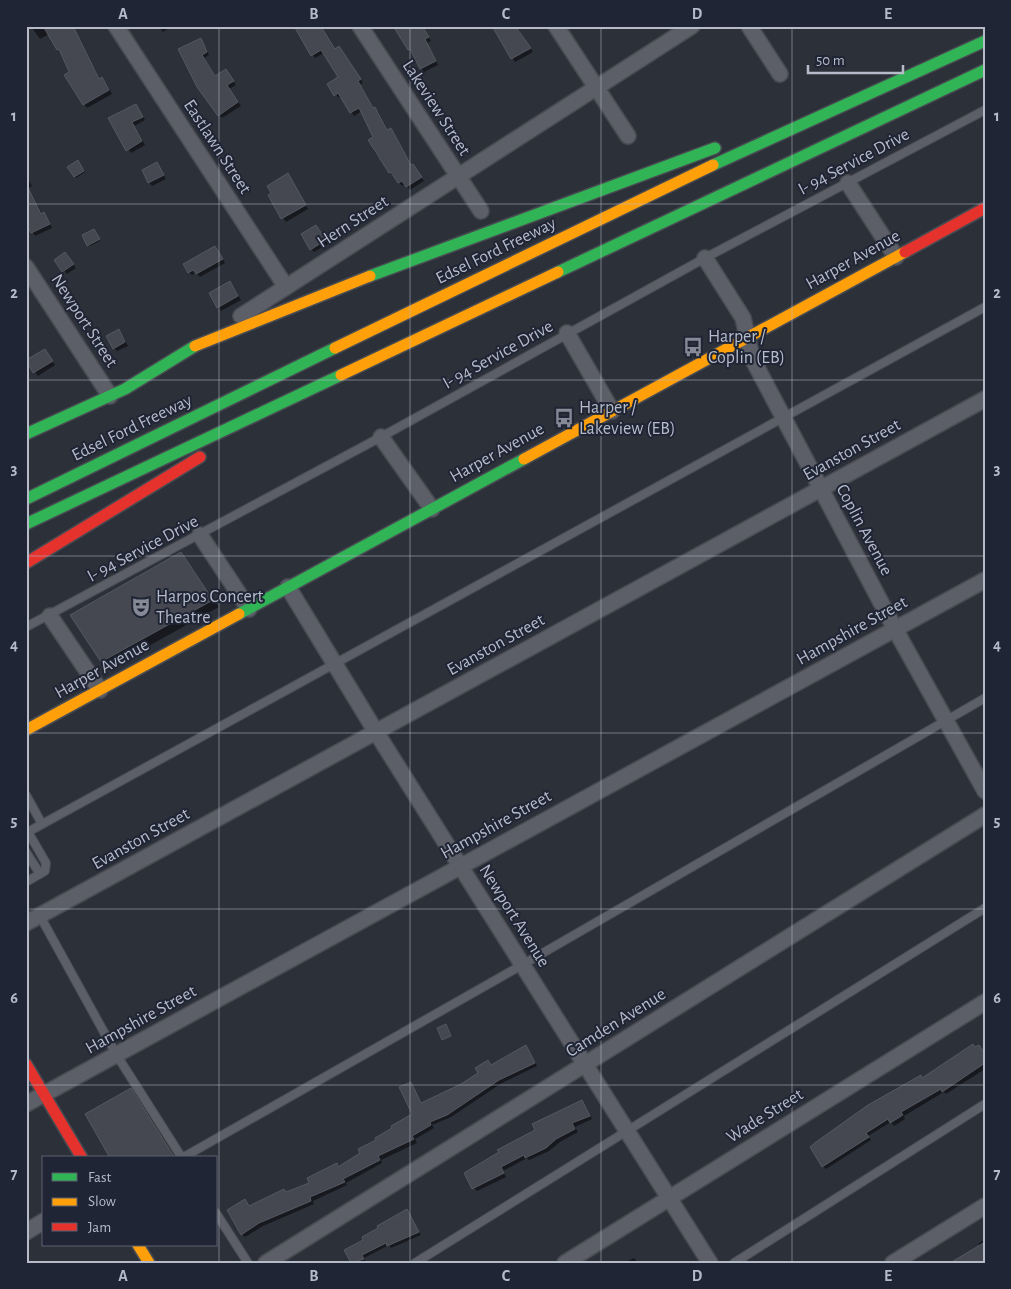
<svg xmlns="http://www.w3.org/2000/svg" width="1011" height="1289" font-family="'Alegreya Sans',sans-serif">
  <style>
    .shadow { fill: #0007 }
    .building { fill: #454850; stroke: #545861 }
    .lines { fill: none; stroke-linecap: round; stroke-linejoin: round }
    .lane-casing { stroke: #484b52; stroke-width: 10 }
    .street-casing { stroke: #484b52; stroke-width: 18 }
    .fast-casing { stroke: #484b52; stroke-width: 14 }
    .slow-casing { stroke: #484b52; stroke-width: 14 }
    .jam-casing { stroke: #484b52; stroke-width: 14 }
    .lane { stroke: #5c5f67; stroke-width: 8 }
    .street { stroke: #5c5f67; stroke-width: 15 }
    .fast { stroke: #30b455; stroke-width: 11 }
    .slow { stroke: #ff9f0a; stroke-width: 11 }
    .jam { stroke: #e5322d; stroke-width: 11 }
    .grid { fill: none; stroke: #b6bbca; stroke-width: 1; stroke-opacity: 0.55 }
    .labels { text-anchor: middle; dominant-baseline: central; stroke-width: 4; stroke-linejoin: round; paint-order: stroke }
    .street-label { font-size: 18px; fill: #b6bbca; stroke: #1f2534 }
    .poi-label { font-size: 18px; fill: #b6bbca; stroke: #1f2534; text-anchor: start }
    .neatline { fill: none; stroke: #b6bbca; stroke-width: 2 }
    .grid-label { font-size: 16px; text-anchor: middle; font-weight: bold; fill: #b6bbca }
  </style>
  <rect width="100%" height="100%" fill="#2c3039"/>
  <g class="shadow">
    <path d="M31,26H65L74,29L100,80L105,82L112,94L87,108L76,91L61,53L49,34L40,39Z"/>
    <path d="M158,26H172L163,32Z"/>
    <path d="M295,26H322L336,50L342,51L363,83L360,84L374,109L378,111L388,131L390,129L394,133L412,166L424,181L410,190L405,184L402,186L399,182L375,153L369,140L375,137L362,111L354,116L341,96L339,98L328,84L339,77L324,53L315,58Z"/>
    <path d="M421,26L431,41L427,43L438,65L424,72L409,49Z"/>
    <path d="M496,26H515L533,52L515,62L494,27Z"/>
    <path d="M201,40L209,55L204,58L216,77L226,70L236,85L229,89L241,106L222,118L198,86Z"/>
    <path d="M136,106L145,120L134,126L145,145L131,153L110,119Z"/>
    <path d="M79,163L85,172L76,178L69,167Z"/>
    <path d="M157,164L166,179L152,186L149,182Z"/>
    <path d="M288,175L308,209L286,222L269,196Z"/>
    <path d="M26,176L32,186L29,188L42,214L47,217L52,228L35,236L26,219Z"/>
    <path d="M319,229L328,244L314,252L311,249Z"/>
    <path d="M95,231L100,241L90,246L88,245Z"/>
    <path d="M215,247L225,263L200,277L196,273L192,275L189,272Z"/>
    <path d="M68,257L76,268L67,274L56,260Z"/>
    <path d="M230,283L241,300L221,311L218,307Z"/>
    <path d="M119,331L128,346L117,351L114,348Z"/>
    <path d="M45,350L55,365L38,376L27,361Z"/>
    <path d="M180,554L219,607L109,668L102,661Z"/>
    <path d="M526,1047L537,1066L502,1083L451,1117L432,1125L434,1128L415,1139L417,1143L381,1160L382,1163L346,1183L347,1185L313,1201L314,1204L263,1226L245,1237L242,1234L245,1201L250,1207L311,1184L336,1165L340,1168L414,1114L411,1083L422,1104L462,1085Z"/>
    <path d="M985,1054V1069L946,1094L944,1092L904,1116L905,1119L894,1126L891,1122L868,1136L871,1140L826,1169L823,1166L923,1079Z"/>
    <path d="M131,1089L138,1097L177,1158H111Z"/>
    <path d="M582,1101L592,1119L575,1127L578,1132L560,1142L549,1151L529,1160L527,1158L503,1171L506,1177L477,1191L474,1188L536,1131Z"/>
    <path d="M407,1211L421,1235L391,1248L389,1245L364,1258L366,1263H352L345,1251Z"/>
    <path d="M985,1239V1263H950L980,1246L978,1244Z"/>
    <path d="M634,1258L638,1263H624Z"/>
  </g>
  <g class="building">
    <path d="M43,26H73L99,79L102,77L109,90L83,105L64,75L69,72L59,49L57,50Z"/>
    <path d="M294,26H321L335,49L339,46L361,79L358,81L373,108L375,107L387,130L391,128L411,165L413,164L422,177L406,187L402,181L398,183L391,172L389,173L368,140L373,137L359,108L350,113L338,93L334,96L327,84L338,77L321,50L311,56Z"/>
    <path d="M393,26H422L429,37L425,39L436,61L420,69L410,49L408,50Z"/>
    <path d="M492,26H515L531,48L511,59Z"/>
    <path d="M201,38L207,52L202,55L215,76L226,69L234,81L227,85L238,102L218,116L197,87L178,49Z"/>
    <path d="M136,104L143,117L132,122L142,141L126,151L108,118Z"/>
    <path d="M78,160L84,171L74,177L67,167Z"/>
    <path d="M157,162L164,175L148,183L142,170Z"/>
    <path d="M288,173L306,205L281,219L268,195L271,193L267,186Z"/>
    <path d="M26,183L41,214L44,212L50,224L31,233L26,223Z"/>
    <path d="M316,225L326,240L310,250L301,234Z"/>
    <path d="M94,229L100,239L87,246L82,235Z"/>
    <path d="M215,246L223,259L196,274L193,270L188,273L183,264Z"/>
    <path d="M65,252L74,264L62,272L54,260Z"/>
    <path d="M230,281L238,296L217,308L209,293Z"/>
    <path d="M119,329L125,342L113,349L106,336Z"/>
    <path d="M45,349L53,361L33,373L26,360Z"/>
    <path d="M181,552L213,600L101,662L70,615Z"/>
    <path d="M446,1024L451,1036L442,1040L437,1028Z"/>
    <path d="M973,1044L975,1047L979,1045L985,1054V1063L942,1092L941,1089L901,1112L903,1115L890,1123L888,1119L866,1133L869,1137L822,1167L810,1147L816,1142L868,1105L921,1075L922,1078Z"/>
    <path d="M526,1045L535,1063L499,1080L447,1115L430,1122L431,1125L412,1136L414,1139L378,1156L380,1160L343,1179L345,1182L310,1197L311,1201L259,1223L241,1235L227,1210L245,1199L249,1206L284,1189L286,1192L309,1183L307,1178L337,1163L338,1167L360,1153L358,1149L376,1140L375,1138L392,1128L391,1126L412,1114L399,1087L411,1082L421,1103L461,1084L478,1073L475,1068L488,1060L491,1065Z"/>
    <path d="M131,1088L175,1158H110L85,1114Z"/>
    <path d="M582,1100L590,1116L572,1123L575,1129L556,1139L546,1148L525,1158L524,1155L501,1167L504,1173L472,1189L464,1173L499,1152L497,1150L535,1130L532,1124Z"/>
    <path d="M407,1209L419,1232L387,1246L386,1243L362,1255L364,1259L351,1263L344,1250L363,1240L362,1237L378,1228L377,1226Z"/>
    <path d="M985,1242V1263H950Z"/>
  </g>
  <g class="lines">
    <defs>
      <g id="lane">
        <path d="M26,627L381,437L705,258L985,110"/>
        <path d="M26,795L42,824"/>
        <path d="M26,833L985,307"/>
        <path d="M26,852L40,874"/>
        <path d="M26,882L45,871L46,863L28,832"/>
        <path d="M40,916L116,1054L182,1158"/>
        <path d="M182,1158L522,965L985,698"/>
        <path d="M216,1213L248,1263"/>
        <path d="M415,1263L985,908"/>
        <path d="M734,1263L985,1104"/>
      </g>
      <g id="street">
        <path d="M116,26L286,287"/>
        <path d="M360,26L481,211"/>
        <path d="M556,26L628,136"/>
        <path d="M749,26L780,74"/>
        <path d="M848,183L896,257"/>
        <path d="M705,258L743,318L752,358L895,629L985,791"/>
        <path d="M26,267L110,396"/>
        <path d="M241,316L692,26"/>
        <path d="M567,333L612,411"/>
        <path d="M381,437L432,509"/>
        <path d="M200,535L249,609"/>
        <path d="M288,587L376,732L710,1263"/>
        <path d="M50,616L100,690"/>
        <path d="M26,923L985,399"/>
        <path d="M26,1104L985,580"/>
        <path d="M26,1232L44,1221"/>
        <path d="M266,1263L985,815"/>
        <path d="M565,1263L985,1002"/>
        <path d="M893,1263L985,1206"/>
      </g>
      <g id="fast">
        <path d="M713,165L985,41"/>
        <path d="M558,272L985,70"/>
        <path d="M370,276L715,148"/>
        <path d="M26,434L125,389L195,346"/>
        <path d="M26,499L335,348"/>
        <path d="M26,524L341,375"/>
        <path d="M239,614L524,459"/>
      </g>
      <g id="slow">
        <path d="M195,346L370,276"/>
        <path d="M335,348L713,165"/>
        <path d="M341,375L558,272"/>
        <path d="M524,459L905,252"/>
        <path d="M26,730L239,614"/>
        <path d="M138,1245L149,1263"/>
      </g>
      <g id="jam">
        <path d="M905,252L985,208"/>
        <path d="M26,563L200,457"/>
        <path d="M26,1064L82,1158"/>
      </g>
    </defs>
    <use href="#lane" class="lane-casing"/>
    <use href="#street" class="street-casing"/>
    <use href="#fast" class="fast-casing"/>
    <use href="#slow" class="slow-casing"/>
    <use href="#jam" class="jam-casing"/>
    <use href="#lane" class="lane"/>
    <use href="#street" class="street"/>
    <use href="#fast" class="fast"/>
    <use href="#slow" class="slow"/>
    <use href="#jam" class="jam"/>
  </g>
  <path class="grid" d="M219,26V1263M410,26V1263M601,26V1263M792,26V1263M26,204H985M26,380H985M26,556H985M26,733H985M26,909H985M26,1085H985"/>
  <defs>
    <symbol id="bus-bare" viewBox="-9 -9 18 18"><path d="M-5-6H5V4H4V6H2V4H-2V6H-4V4H-5ZM-3.5-4V0h7V-4ZM-3.5 1.2v1.5H-2V1.2ZM2 1.2v1.5H3.5V1.2Z" fill="#868a97" stroke="#1f2534" stroke-width="2.5" paint-order="stroke"/></symbol>
    <symbol id="theatre-bare" viewBox="-9 -9 18 18"><path d="M-5-5.5Q0-4 5-5.5V0Q5 5 0 6Q-5 5-5 0ZM-3.3-2.5H-1v1.5H-3.3ZM1-2.5H3.3v1.5H1ZM-2.8 1Q0 5.5 2.8 1Z" fill="#868a97" stroke="#1f2534" stroke-width="2.5" paint-order="stroke"/></symbol>
  </defs>
  <g fill-rule="evenodd">
    <use href="#bus-bare" x="679" y="333" width="28" height="28"/>
    <use href="#bus-bare" x="550" y="404" width="28" height="28"/>
    <use href="#theatre-bare" x="127" y="593" width="28" height="28"/>
  </g>
  <g class="labels">
    <g class="street-label">
      <text transform="translate(436 108) rotate(57)">Lakeview Street</text>
      <text transform="translate(217 147) rotate(57)">Eastlawn Street</text>
      <text transform="translate(854 162) rotate(-28)">I- 94 Service Drive</text>
      <text transform="translate(353 222) rotate(-33)">Hern Street</text>
      <text transform="translate(496 251) rotate(-26)">Edsel Ford Freeway</text>
      <text transform="translate(853 260) rotate(-29)">Harper Avenue</text>
      <text transform="translate(84 321) rotate(57)">Newport Street</text>
      <text transform="translate(498 355) rotate(-29)">I- 94 Service Drive</text>
      <text transform="translate(132 428) rotate(-26)">Edsel Ford Freeway</text>
      <text transform="translate(852 450) rotate(-29)">Evanston Street</text>
      <text transform="translate(497 453) rotate(-29)">Harper Avenue</text>
      <text transform="translate(864 530) rotate(62)">Coplin Avenue</text>
      <text transform="translate(143 549) rotate(-28)">I- 94 Service Drive</text>
      <text transform="translate(852 631) rotate(-29)">Hampshire Street</text>
      <text transform="translate(496 645) rotate(-29)">Evanston Street</text>
      <text transform="translate(102 669) rotate(-29)">Harper Avenue</text>
      <text transform="translate(496 825) rotate(-29)">Hampshire Street</text>
      <text transform="translate(141 839) rotate(-29)">Evanston Street</text>
      <text transform="translate(514 916) rotate(58)">Newport Avenue</text>
      <text transform="translate(141 1020) rotate(-29)">Hampshire Street</text>
      <text transform="translate(616 1023) rotate(-32)">Camden Avenue</text>
      <text transform="translate(765 1116) rotate(-32)">Wade Street</text>
    </g>
    <g class="poi-label">
      <text x="708" y="337">Harper /<tspan x="708" dy="21">Coplin (EB)</tspan></text>
      <text x="579" y="408">Harper /<tspan x="579" dy="21">Lakeview (EB)</tspan></text>
      <text x="156" y="597">Harpos Concert<tspan x="156" dy="21">Theatre</tspan></text>
    </g>
  </g>
  <rect width="1011" height="1289" fill="none" stroke="#1f2534" stroke-width="55"/>
  <rect x="42" y="1156" width="175" height="90" fill="#1f2534" stroke="#5b6170"/>
  <rect x="52" y="1173" width="25" height="8" fill="#30b455" stroke="#5b6170"/>
  <text x="88" y="1182" font-size="15" fill="#b6bbca">Fast</text>
  <rect x="52" y="1198" width="25" height="8" fill="#ff9f0a" stroke="#5b6170"/>
  <text x="88" y="1206" font-size="15" fill="#b6bbca">Slow</text>
  <rect x="52" y="1223" width="25" height="8" fill="#e5322d" stroke="#5b6170"/>
  <text x="88" y="1232" font-size="15" fill="#b6bbca">Jam</text>
  <path d="M808 65v8h95v-8" fill="none" stroke="#b6bbca" stroke-width="2.5"/>
  <text x="816" y="65" font-size="15" fill="#b6bbca" stroke="#1f2534" stroke-width="4" paint-order="stroke">50 m</text>
  <rect x="28" y="28" width="956" height="1234" class="neatline"/>
  <g class="grid-label">
    <text x="123" y="19">A</text>
    <text x="314" y="19">B</text>
    <text x="506" y="19">C</text>
    <text x="697" y="19">D</text>
    <text x="888" y="19">E</text>
    <text x="14" y="121">1</text>
    <text x="997" y="121">1</text>
    <text x="14" y="298">2</text>
    <text x="997" y="298">2</text>
    <text x="14" y="474">3</text>
    <text x="997" y="474">3</text>
    <text x="14" y="650">4</text>
    <text x="997" y="650">4</text>
    <text x="14" y="826">5</text>
    <text x="997" y="826">5</text>
    <text x="14" y="1003">6</text>
    <text x="997" y="1003">6</text>
    <text x="14" y="1179">7</text>
    <text x="997" y="1179">7</text>
    <text x="123" y="1281">A</text>
    <text x="314" y="1281">B</text>
    <text x="506" y="1281">C</text>
    <text x="697" y="1281">D</text>
    <text x="888" y="1281">E</text>
  </g>
</svg>
